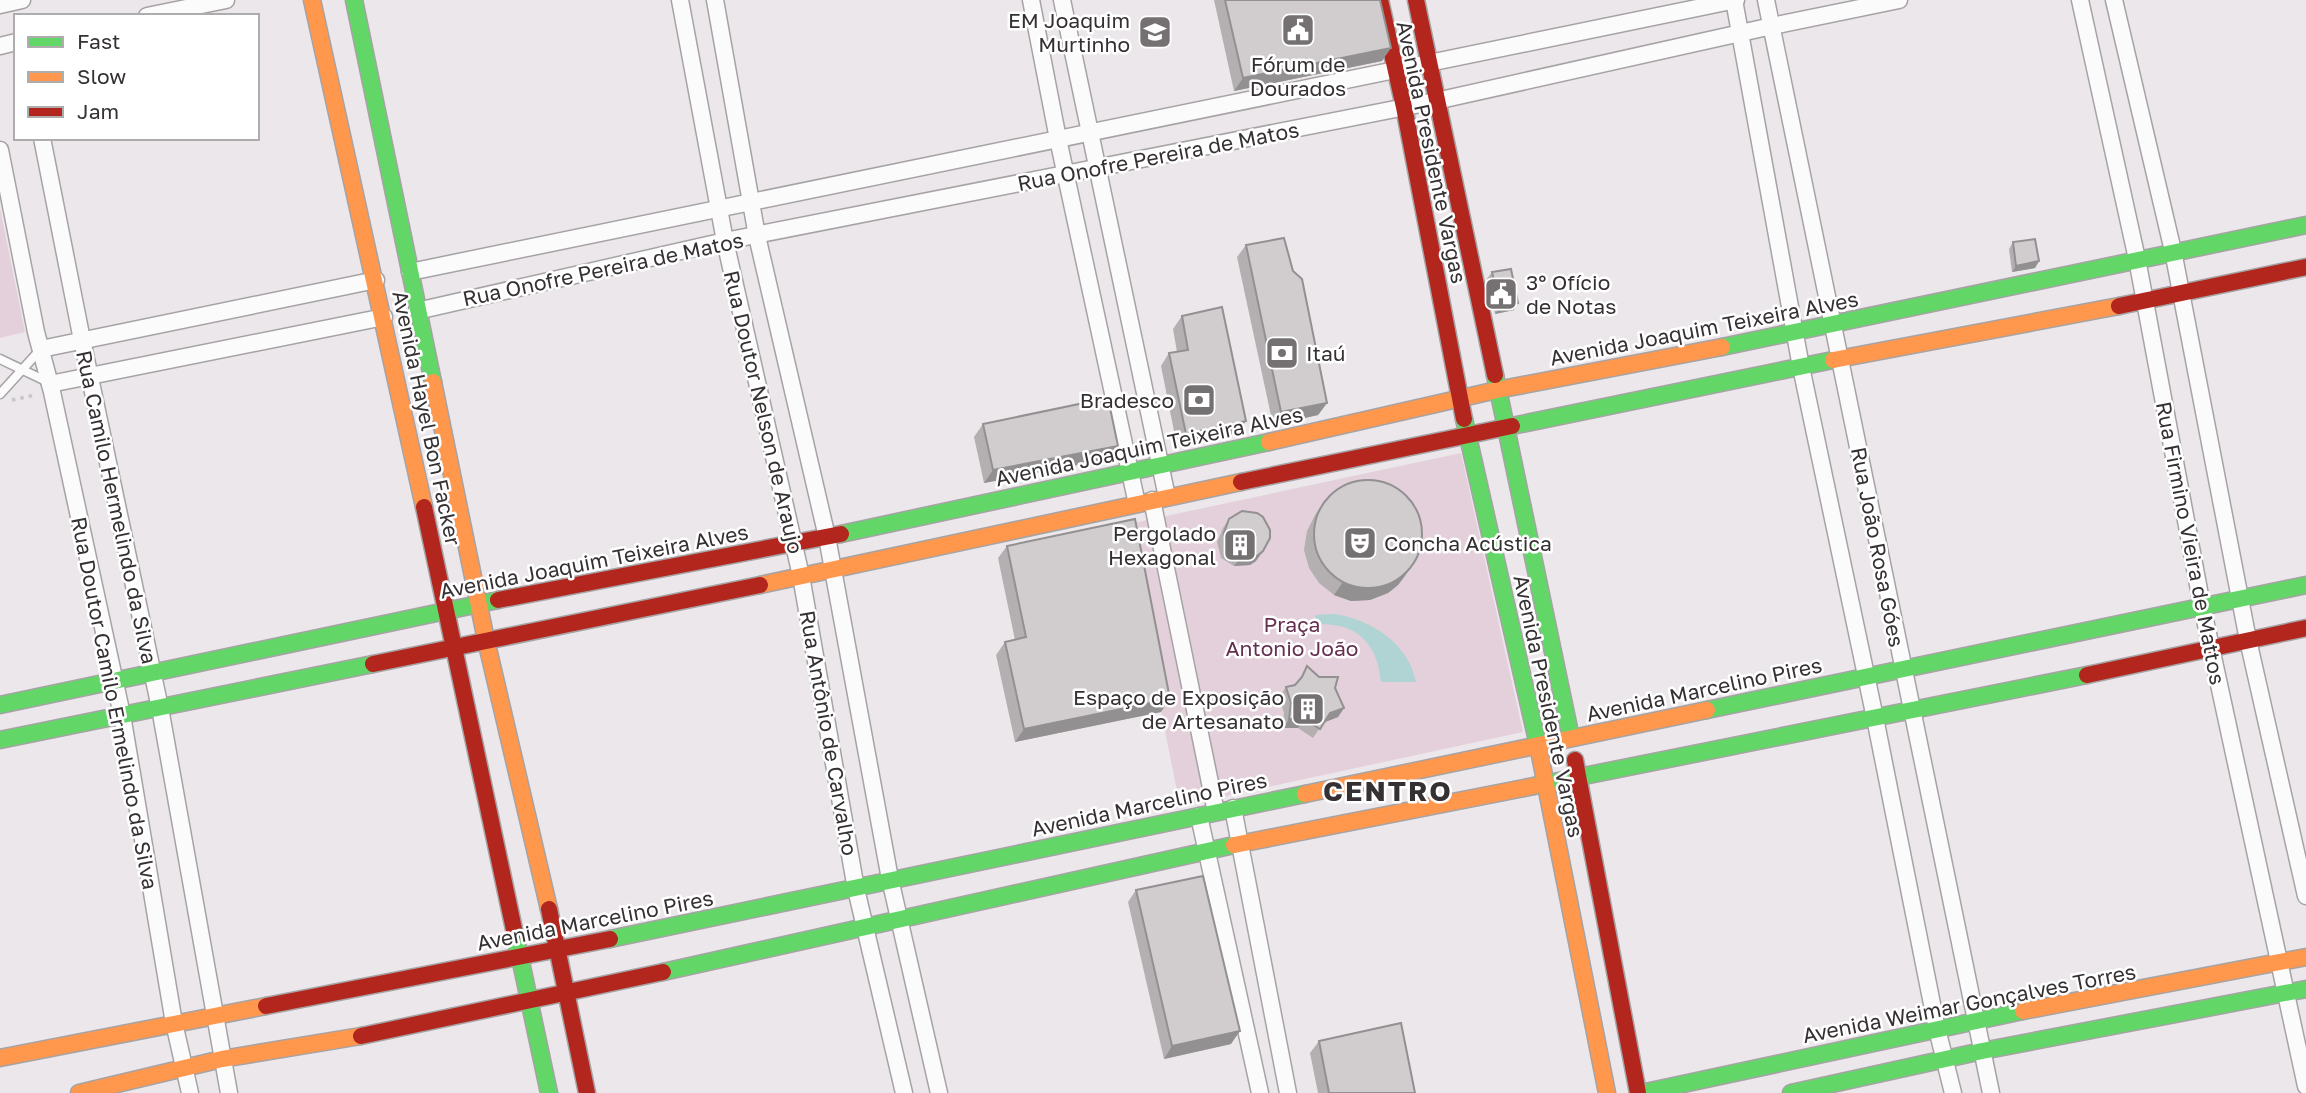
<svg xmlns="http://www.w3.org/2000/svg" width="2306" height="1093" font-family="'Golos Text',sans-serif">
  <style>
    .green { fill: #e4d0db }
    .water { fill: #afd4d3 }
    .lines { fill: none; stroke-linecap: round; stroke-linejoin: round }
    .lane-casing { stroke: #a6a3a5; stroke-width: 11 }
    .street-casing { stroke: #a6a3a5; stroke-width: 19 }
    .fast-casing { stroke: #a6a3a5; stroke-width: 19 }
    .slow-casing { stroke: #a6a3a5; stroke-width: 19 }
    .jam-casing { stroke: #a6a3a5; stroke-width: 19 }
    .path { stroke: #c8c7c8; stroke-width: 3.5; stroke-dasharray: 3.5 5; stroke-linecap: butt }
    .lane { stroke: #fcfbfc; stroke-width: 8 }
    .street { stroke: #fcfbfc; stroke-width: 16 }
    .fast { stroke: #63d668; stroke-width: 16 }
    .slow { stroke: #ff974d; stroke-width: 16 }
    .jam { stroke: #b3261e; stroke-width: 16 }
    .wall { fill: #b4b0b2 }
    .shaded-wall { fill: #929091 }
    .building { fill: #d1cdcf; stroke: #929091; stroke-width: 2 }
    .labels { text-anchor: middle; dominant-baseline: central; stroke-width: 5; stroke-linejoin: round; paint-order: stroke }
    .poi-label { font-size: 21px; fill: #353133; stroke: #fff; text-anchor: end }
    .street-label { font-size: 21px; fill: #353133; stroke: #fff }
    .park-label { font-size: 21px; fill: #653050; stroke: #fff }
    .district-label { font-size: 28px; font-weight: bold; letter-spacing: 2px; fill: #353133; stroke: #fff }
  </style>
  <rect width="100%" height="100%" fill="#ece7ea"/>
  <g class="green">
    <path d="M0,208L25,332L0,338Z"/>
    <path d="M1461,453L1523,732L1180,806L1124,525Z"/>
  </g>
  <path class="water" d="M1334,614C1371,619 1409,644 1416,682H1381C1377,642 1357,623 1316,624L1315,615Z"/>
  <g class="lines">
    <defs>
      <g id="lane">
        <path d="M0,359L48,382"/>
        <path d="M0,394L41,349"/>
      </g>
      <g id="street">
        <path d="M680,0L725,241L801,576L856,889L904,1093"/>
        <path d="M715,0L757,236L827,537L890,879L939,1093"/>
        <path d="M1031,0L1058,139L1137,504"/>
        <path d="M1062,0L1167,497"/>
        <path d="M1734,0L1801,367L1875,718L1937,1029L1953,1093"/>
        <path d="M1766,0L1991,1093"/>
        <path d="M2080,0L2137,259L2202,606L2306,1086"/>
        <path d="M2114,0L2173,251L2248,640L2306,896"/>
        <path d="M0,5L22,0"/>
        <path d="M147,16L226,0"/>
        <path d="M0,46L16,42"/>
        <path d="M42,138L82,340L160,708L229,1093"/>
        <path d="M0,150L36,332L52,392L122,715L174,1023L190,1093"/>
        <path d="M410,272L1736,0"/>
        <path d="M417,311L725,241L1436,101L1772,26L1899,0"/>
        <path d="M41,349L376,280"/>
        <path d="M50,384L384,317"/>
        <path d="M1152,500L1216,812"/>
        <path d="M1233,808L1288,1093"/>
        <path d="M1199,816L1260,1093"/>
      </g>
      <g id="fast">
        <path d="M354,0L433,382"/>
        <path d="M1722,347L2306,225"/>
        <path d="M1495,375L1571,738"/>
        <path d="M1464,419L1538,745"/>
        <path d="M1512,426L1833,360"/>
        <path d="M841,534L1269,442"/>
        <path d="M0,705L498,600"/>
        <path d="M1707,710L2306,585"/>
        <path d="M0,740L373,664"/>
        <path d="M1534,786L2087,675"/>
        <path d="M515,934L549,1093"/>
        <path d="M610,939L1305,794"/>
        <path d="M663,972L1234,845"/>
        <path d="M1641,1093L2023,1011"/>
        <path d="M1791,1093L1982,1051L2306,989"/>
      </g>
      <g id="slow">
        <path d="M312,0L424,507"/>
        <path d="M1833,360L2119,306"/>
        <path d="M433,382L486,640L549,909"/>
        <path d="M1269,442L1497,390L1722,347"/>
        <path d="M760,585L1241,482"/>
        <path d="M1538,745L1607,1093"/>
        <path d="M1305,794L1707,710"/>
        <path d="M1234,845L1534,786"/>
        <path d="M2023,1011L2306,957"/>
        <path d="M0,1058L266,1006"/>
        <path d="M79,1093L222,1059L361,1036"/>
      </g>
      <g id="jam">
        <path d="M1380,0L1404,107L1464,419"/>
        <path d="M1416,0L1495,375"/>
        <path d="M2119,306L2306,267"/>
        <path d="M1241,482L1512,426"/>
        <path d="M424,507L515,934"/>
        <path d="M498,600L841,534"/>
        <path d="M373,664L760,585"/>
        <path d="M2087,675L2306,628"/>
        <path d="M1575,760L1638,1093"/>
        <path d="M549,909L587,1093"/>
        <path d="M266,1006L610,939"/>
        <path d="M361,1036L663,972"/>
      </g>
    </defs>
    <use href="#lane" class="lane-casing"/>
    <use href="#street" class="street-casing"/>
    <use href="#fast" class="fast-casing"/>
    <use href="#slow" class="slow-casing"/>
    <use href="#jam" class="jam-casing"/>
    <path class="path" d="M12,400L36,395"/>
    <use href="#lane" class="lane"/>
    <use href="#street" class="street"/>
    <use href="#fast" class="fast"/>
    <use href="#slow" class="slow"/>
    <use href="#jam" class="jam"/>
  </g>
  <g class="wall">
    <path d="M1214,0H1380L1382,61L1234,91Z"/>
    <path d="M2013,242L2039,261L2035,268L2012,272L2009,249Z"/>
    <path d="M1246,245L1327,403L1318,415L1273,425L1237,257Z"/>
    <path d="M1492,272L1514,310L1495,314L1487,279Z"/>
    <path d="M1182,316L1237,433L1177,446L1161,366L1169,353L1177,352L1173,329Z"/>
    <path d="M983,424L1118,446L1109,459L984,483L974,437Z"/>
    <path d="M1324,502L1406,575L1398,585L1388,593L1370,600L1351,601L1334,595L1319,583L1309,568L1304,550L1307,531L1315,515Z"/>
    <path d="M1229,519L1256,561L1250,565L1234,566L1221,558L1217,542L1223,528Z"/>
    <path d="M1007,546L1161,712L1015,742L996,655L1005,642L1015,640L998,558Z"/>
    <path d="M1307,666L1319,677L1335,688L1344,708L1338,717L1324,722L1313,738L1298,728H1283L1284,713L1279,697L1286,687L1295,685L1298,682Z"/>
    <path d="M1136,890L1231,1044L1164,1059L1128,902Z"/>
    <path d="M1319,1041L1415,1093H1318L1310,1053Z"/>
  </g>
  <g class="shaded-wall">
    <path d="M1391,48L1382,61L1234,91L1243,78Z"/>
    <path d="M2039,261L2035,268L2012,272L2016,266Z"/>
    <path d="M1518,303L1514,310L1495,314L1500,307Z"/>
    <path d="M1327,403L1318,415L1273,425L1281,412Z"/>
    <path d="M1246,421L1237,433L1177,446L1186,434Z"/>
    <path d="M1118,446L1109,459L984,483L993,470Z"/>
    <path d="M1263,551L1256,561L1250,565L1234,566L1241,557Z"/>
    <path d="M1415,562L1398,585L1388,593L1370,600L1351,601L1334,595L1343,582Z"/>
    <path d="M1170,699L1161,712L1015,742L1024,729Z"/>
    <path d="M1344,708L1338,717L1323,723L1330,713Z"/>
    <path d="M1289,719H1305L1298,728H1283Z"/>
    <path d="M1240,1031L1231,1044L1164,1059L1172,1046Z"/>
  </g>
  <g class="building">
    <path d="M1225,0H1380L1391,48L1243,78Z"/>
    <path d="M1284,238L1293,271L1302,279L1327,403L1281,412L1246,245Z"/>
    <path d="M2035,239L2039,261L2016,266L2013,242Z"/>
    <path d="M1511,269L1518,303L1500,307L1492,272Z"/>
    <path d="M1222,307L1246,421L1186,434L1169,353L1188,350L1182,316Z"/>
    <path d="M1108,398L1118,446L993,470L983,424Z"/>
    <circle cx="1368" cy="534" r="54"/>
    <path d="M1242,511L1257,513L1263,517L1270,530V538L1263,551L1257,556L1241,557L1228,548L1224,533L1229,519Z"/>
    <path d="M1135,519L1170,699L1024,729L1005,642L1026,637L1007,546Z"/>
    <path d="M1307,666L1319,677H1338L1335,688L1344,708L1330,713L1320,729L1305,719H1289L1291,703L1286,687L1295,685L1302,677Z"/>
    <path d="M1203,876L1240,1031L1172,1046L1136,890Z"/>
    <path d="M1401,1023L1415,1093H1329L1319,1041Z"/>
  </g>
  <defs>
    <symbol id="civic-square" viewBox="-11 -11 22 22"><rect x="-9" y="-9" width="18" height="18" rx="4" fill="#757173" stroke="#fff"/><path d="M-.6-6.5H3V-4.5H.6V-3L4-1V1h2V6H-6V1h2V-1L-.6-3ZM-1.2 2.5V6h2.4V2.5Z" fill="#fff"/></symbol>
    <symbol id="school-square" viewBox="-11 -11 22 22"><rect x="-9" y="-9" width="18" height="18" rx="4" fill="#757173" stroke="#fff"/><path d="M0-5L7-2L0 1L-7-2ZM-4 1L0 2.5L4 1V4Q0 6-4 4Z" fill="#fff"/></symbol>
    <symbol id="bank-square" viewBox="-11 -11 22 22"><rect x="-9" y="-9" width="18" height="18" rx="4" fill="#757173" stroke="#fff"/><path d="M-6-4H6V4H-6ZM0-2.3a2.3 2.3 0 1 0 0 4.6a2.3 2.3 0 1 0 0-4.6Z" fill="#fff"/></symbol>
    <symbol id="theatre-square" viewBox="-11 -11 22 22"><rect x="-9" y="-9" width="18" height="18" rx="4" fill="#757173" stroke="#fff"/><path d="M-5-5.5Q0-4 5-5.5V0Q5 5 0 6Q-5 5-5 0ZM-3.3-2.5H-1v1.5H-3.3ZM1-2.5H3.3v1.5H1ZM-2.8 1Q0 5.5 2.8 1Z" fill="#fff"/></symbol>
    <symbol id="building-square" viewBox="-11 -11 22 22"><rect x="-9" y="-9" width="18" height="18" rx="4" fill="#757173" stroke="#fff"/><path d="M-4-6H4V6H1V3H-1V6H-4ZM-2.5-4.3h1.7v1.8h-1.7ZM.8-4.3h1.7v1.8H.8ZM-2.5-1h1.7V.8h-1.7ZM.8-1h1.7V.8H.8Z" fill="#fff"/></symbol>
  </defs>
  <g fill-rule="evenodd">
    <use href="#civic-square" x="1279" y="11" width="38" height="38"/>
    <use href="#school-square" x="1136" y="13" width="38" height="38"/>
    <use href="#civic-square" x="1482" y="275" width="38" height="38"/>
    <use href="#bank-square" x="1263" y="334" width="38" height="38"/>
    <use href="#bank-square" x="1180" y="381" width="38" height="38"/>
    <use href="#theatre-square" x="1341" y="524" width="38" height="38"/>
    <use href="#building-square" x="1221" y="526" width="38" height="38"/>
    <use href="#building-square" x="1289" y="690" width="38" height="38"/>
  </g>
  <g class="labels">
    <g class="poi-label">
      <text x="1130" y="20">EM Joaquim<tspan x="1130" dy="24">Murtinho</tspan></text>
      <text x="1298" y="64" text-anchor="middle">Fórum de<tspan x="1298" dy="24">Dourados</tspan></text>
      <text x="1526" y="282" text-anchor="start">3° Ofício<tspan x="1526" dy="24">de Notas</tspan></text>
      <text x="1306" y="353" text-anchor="start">Itaú</text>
      <text x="1174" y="400">Bradesco</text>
      <text x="1216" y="533">Pergolado<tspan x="1216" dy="24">Hexagonal</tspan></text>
      <text x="1384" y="543" text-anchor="start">Concha Acústica</text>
      <text x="1284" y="697">Espaço de Exposição<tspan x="1284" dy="24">de Artesanato</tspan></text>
    </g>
    <g class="street-label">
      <text transform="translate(1432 152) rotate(78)">Avenida Presidente Vargas</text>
      <text transform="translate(1158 156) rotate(-11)">Rua Onofre Pereira de Matos</text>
      <text transform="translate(603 269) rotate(-12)">Rua Onofre Pereira de Matos</text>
      <text transform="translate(1704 328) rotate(-11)">Avenida Joaquim Teixeira Alves</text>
      <text transform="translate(764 412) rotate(77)">Rua Doutor Nelson de Araujo</text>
      <text transform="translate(427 418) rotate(78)">Avenida Hayel Bon Facker</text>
      <text transform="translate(1149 446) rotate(-12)">Avenida Joaquim Teixeira Alves</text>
      <text transform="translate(117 507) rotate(78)">Rua Camilo Hermelindo da Silva</text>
      <text transform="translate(2191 543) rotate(79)">Rua Firmino Vieira de Mattos</text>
      <text transform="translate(1878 547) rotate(79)">Rua João Rosa Góes</text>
      <text transform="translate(594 561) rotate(-11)">Avenida Joaquim Teixeira Alves</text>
      <text transform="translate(1704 689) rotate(-12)">Avenida Marcelino Pires</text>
      <text transform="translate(115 703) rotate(79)">Rua Doutor Camilo Ermelindo da Silva</text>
      <text transform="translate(1549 706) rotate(78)">Avenida Presidente Vargas</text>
      <text transform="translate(829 733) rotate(80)">Rua Antônio de Carvalho</text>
      <text transform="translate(1149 804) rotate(-12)">Avenida Marcelino Pires</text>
      <text transform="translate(595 920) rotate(-11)">Avenida Marcelino Pires</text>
      <text transform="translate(1969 1003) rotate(-11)">Avenida Weimar Gonçalves Torres</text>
    </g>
    <g class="park-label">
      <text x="1292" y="624">Praça<tspan x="1292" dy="24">Antonio João</tspan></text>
    </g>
    <g class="district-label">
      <text x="1388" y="790">CENTRO</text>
    </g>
  </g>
  <rect x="14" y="14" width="245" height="126" fill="#ffffff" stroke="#aeadad" stroke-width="2"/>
  <rect x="28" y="37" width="35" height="10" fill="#63d668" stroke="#aeadad" stroke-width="2"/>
  <text x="77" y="49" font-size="21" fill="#353133">Fast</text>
  <rect x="28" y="72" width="35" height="10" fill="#ff974d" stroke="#aeadad" stroke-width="2"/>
  <text x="77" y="84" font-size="21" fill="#353133">Slow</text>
  <rect x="28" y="107" width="35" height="10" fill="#b3261e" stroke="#aeadad" stroke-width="2"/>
  <text x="77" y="119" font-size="21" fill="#353133">Jam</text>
</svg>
